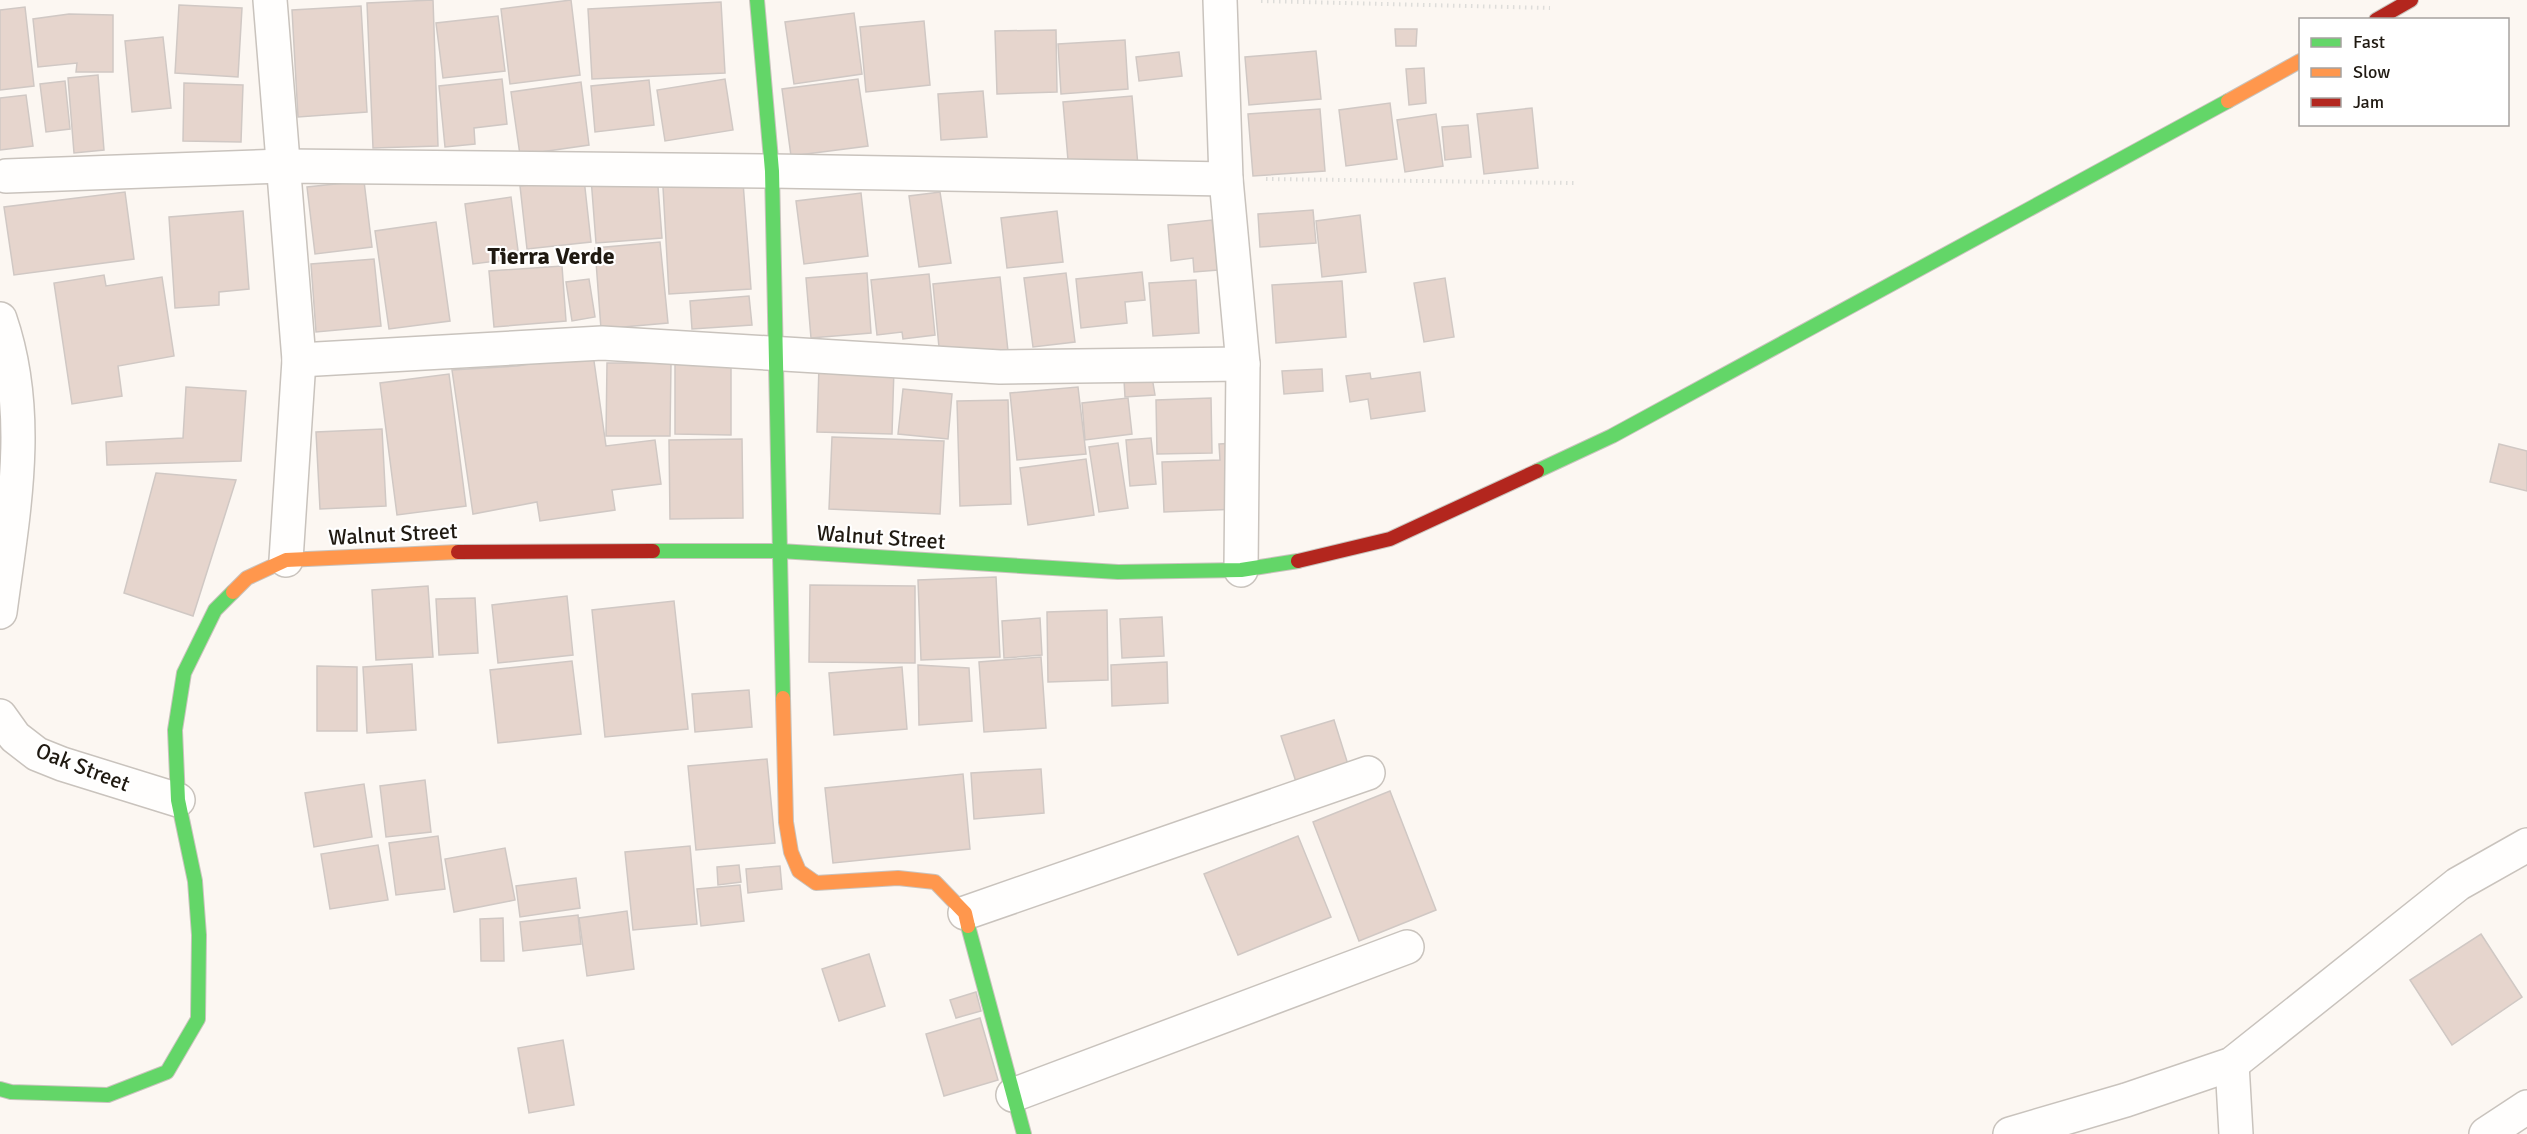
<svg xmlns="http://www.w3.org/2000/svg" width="2527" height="1134" font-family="Signika,sans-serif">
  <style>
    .building { fill: #e6d5cd; stroke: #d0c8c4; stroke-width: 1.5 }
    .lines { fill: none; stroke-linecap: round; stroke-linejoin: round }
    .street-casing { stroke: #c9c3bd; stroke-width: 36 }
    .fast-casing { stroke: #c9c3bd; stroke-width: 16 }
    .slow-casing { stroke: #c9c3bd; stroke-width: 16 }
    .jam-casing { stroke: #c9c3bd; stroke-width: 16 }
    .path { stroke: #deddda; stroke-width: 4; stroke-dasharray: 1.5 4.5; stroke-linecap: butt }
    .street { stroke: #fffefd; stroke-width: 33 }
    .fast { stroke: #63d668; stroke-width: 14 }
    .slow { stroke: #ff974d; stroke-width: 14 }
    .jam { stroke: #b3261e; stroke-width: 14 }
    .labels { text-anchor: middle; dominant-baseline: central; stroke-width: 4.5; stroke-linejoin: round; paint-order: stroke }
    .street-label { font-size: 22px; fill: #201a12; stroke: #fff }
    .neighbourhood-label { font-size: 24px; font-weight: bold; fill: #201a12; stroke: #fff }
  </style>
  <rect width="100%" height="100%" fill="#fcf7f2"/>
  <g class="building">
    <path d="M433,0L438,146L373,148L367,3Z"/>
    <path d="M571,0L580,75L510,84L501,9Z"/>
    <path d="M721,2L725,73L592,79L588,9Z"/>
    <path d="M179,5L242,8L238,77L175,73Z"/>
    <path d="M361,6L367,112L298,117L292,10Z"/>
    <path d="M25,7L34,86L0,90V10Z"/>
    <path d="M854,13L862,74L794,84L785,22Z"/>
    <path d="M69,14L113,15V72H76L77,63L38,67L33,19Z"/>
    <path d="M498,16L505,71L443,78L436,23Z"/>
    <path d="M924,21L930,85L866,92L860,27Z"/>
    <path d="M1395,29H1417L1416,46H1396Z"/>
    <path d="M1056,30L1057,92L997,94L995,31Z"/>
    <path d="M163,37L171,108L132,112L125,41Z"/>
    <path d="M1125,40L1128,89L1061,94L1058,44Z"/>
    <path d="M1316,51L1321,99L1249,105L1245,57Z"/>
    <path d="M1179,52L1182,76L1139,81L1136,57Z"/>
    <path d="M1424,68L1426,103L1409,105L1406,69Z"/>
    <path d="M98,75L104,150L74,153L68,78Z"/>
    <path d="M502,79L507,124L474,128L475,144L445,147L439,86Z"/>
    <path d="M725,79L733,130L665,141L657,90Z"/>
    <path d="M858,79L868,146L791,156L782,89Z"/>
    <path d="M649,80L654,125L595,132L591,86Z"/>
    <path d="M65,81L70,129L46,132L40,84Z"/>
    <path d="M581,82L589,145L520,155L511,92Z"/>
    <path d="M184,83L243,85L241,142L183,141Z"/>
    <path d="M983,91L987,137L941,140L938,94Z"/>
    <path d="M26,95L33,146L0,150V98Z"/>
    <path d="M1132,96L1138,166L1069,172L1063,102Z"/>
    <path d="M1390,103L1397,159L1346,166L1339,110Z"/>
    <path d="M1532,108L1538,168L1484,174L1477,114Z"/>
    <path d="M1320,109L1325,171L1253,176L1248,114Z"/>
    <path d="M1436,114L1443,166L1405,172L1397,120Z"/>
    <path d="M1468,125L1471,157L1445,160L1442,127Z"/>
    <path d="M657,174L662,238L596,243L591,178Z"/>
    <path d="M584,179L591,242L527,249L520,186Z"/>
    <path d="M364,181L372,247L315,254L307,187Z"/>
    <path d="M743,182L751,289L669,294L663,187Z"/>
    <path d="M125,192L134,259L14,275L4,207Z"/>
    <path d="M940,192L951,263L919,267L909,196Z"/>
    <path d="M861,193L868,256L804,264L796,201Z"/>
    <path d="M511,197L519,258L473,264L465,204Z"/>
    <path d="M1313,210L1316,243L1260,247L1258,214Z"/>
    <path d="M243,211L249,289L219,292V305L175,308L169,217Z"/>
    <path d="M1057,211L1063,262L1007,268L1001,218Z"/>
    <path d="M1360,215L1366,272L1322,277L1316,221Z"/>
    <path d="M1212,220L1218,270L1194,272L1193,258L1171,261L1168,225Z"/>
    <path d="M436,222L450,321L389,329L375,231Z"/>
    <path d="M660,242L668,323L601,329L595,248Z"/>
    <path d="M374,259L381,326L316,332L311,264Z"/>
    <path d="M562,266L566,321L494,327L489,271Z"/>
    <path d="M1142,272L1145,300L1125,302L1127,323L1081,328L1076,279Z"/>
    <path d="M867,273L871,333L811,338L806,278Z"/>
    <path d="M1066,273L1075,342L1033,347L1024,278Z"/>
    <path d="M929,274L935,335L903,339L902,332L877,335L871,280Z"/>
    <path d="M104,275L106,286L162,277L174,356L118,366L122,396L72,404L54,283Z"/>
    <path d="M1000,277L1008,351L940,358L933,284Z"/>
    <path d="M1445,278L1454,337L1424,342L1414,283Z"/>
    <path d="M589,279L595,317L572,321L566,282Z"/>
    <path d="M1196,280L1199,333L1153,336L1149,283Z"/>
    <path d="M1342,281L1346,337L1276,343L1272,285Z"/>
    <path d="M749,296L752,325L692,329L690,301Z"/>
    <path d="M593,354L606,446L655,440L661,484L612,490L615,510L540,521L537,502L473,514L452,370L517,366Z"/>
    <path d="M607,363H671L670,436H606Z"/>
    <path d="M675,364H731V435L675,434Z"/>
    <path d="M819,366L894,368L892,434L817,432Z"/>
    <path d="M1322,369L1323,391L1284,394L1282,371Z"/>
    <path d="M1420,372L1425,411L1371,419L1368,399L1350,402L1346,376L1370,373L1371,379Z"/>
    <path d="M449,374L466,506L397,515L380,383Z"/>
    <path d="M1152,377L1155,395L1125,397L1124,380Z"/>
    <path d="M186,387L246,391L241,461L107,465L106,442L183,438Z"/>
    <path d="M1078,387L1086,454L1017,460L1010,393Z"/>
    <path d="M903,389L952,394L948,439L898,434Z"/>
    <path d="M1128,398L1132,434L1085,440L1082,403Z"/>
    <path d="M1211,398L1212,453L1157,454L1156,400Z"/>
    <path d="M1008,400L1011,504L960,506L957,401Z"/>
    <path d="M382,429L386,506L320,509L316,432Z"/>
    <path d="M832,437L944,441L940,514L829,509Z"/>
    <path d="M1151,438L1156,484L1130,486L1126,440Z"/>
    <path d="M742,439L743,518L670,519L669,440Z"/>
    <path d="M1118,443L1128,508L1099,512L1089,447Z"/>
    <path d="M1236,443L1239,509L1164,512L1162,462L1220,460L1219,444Z"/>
    <path d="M2499,444L2527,451V491L2490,482Z"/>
    <path d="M1086,459L1094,515L1028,525L1020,468Z"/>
    <path d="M156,473L236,480L193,616L124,593Z"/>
    <path d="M996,577L1000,657L921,660L918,580Z"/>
    <path d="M810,585L915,586V663L809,662Z"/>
    <path d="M428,586L433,657L376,660L372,590Z"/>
    <path d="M567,596L573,655L498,663L492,605Z"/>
    <path d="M475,598L478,653L439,655L436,599Z"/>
    <path d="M674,601L688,729L605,737L592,610Z"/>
    <path d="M1107,610L1108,680L1048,682L1047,612Z"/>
    <path d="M1162,617L1164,656L1122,658L1120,619Z"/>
    <path d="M1040,618L1042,655L1004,658L1002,621Z"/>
    <path d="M1041,657L1046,728L984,732L979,662Z"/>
    <path d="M572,661L581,734L498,743L490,670Z"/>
    <path d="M1167,662L1168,703L1112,706L1111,665Z"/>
    <path d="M412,664L416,730L367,733L363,667Z"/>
    <path d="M918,665L969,668L972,721L919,725Z"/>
    <path d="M317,666L357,667V731H317Z"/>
    <path d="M902,667L907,729L834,735L829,673Z"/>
    <path d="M749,690L752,727L695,732L692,694Z"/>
    <path d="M1334,720L1350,771L1298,788L1281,736Z"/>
    <path d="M767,759L775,843L696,850L688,766Z"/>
    <path d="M1041,769L1044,813L974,819L971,773Z"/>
    <path d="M963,774L970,849L833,863L825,788Z"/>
    <path d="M425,780L431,832L386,837L380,786Z"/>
    <path d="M364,784L372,837L314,847L305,793Z"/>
    <path d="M1390,791L1436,910L1359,941L1313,822Z"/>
    <path d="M438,836L445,889L396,895L389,843Z"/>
    <path d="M1298,836L1331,917L1238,955L1204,874Z"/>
    <path d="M378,845L388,900L330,909L321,854Z"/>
    <path d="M690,846L697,924L633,930L625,852Z"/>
    <path d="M505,848L515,900L454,912L445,859Z"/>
    <path d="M739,865L741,882L718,885L717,867Z"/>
    <path d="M780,866L782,889L748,893L746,869Z"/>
    <path d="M576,878L580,908L520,917L516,886Z"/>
    <path d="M740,885L744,921L701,926L697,889Z"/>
    <path d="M627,911L634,969L587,976L579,918Z"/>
    <path d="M578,915L581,944L523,951L520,922Z"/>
    <path d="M503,918L504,961H481L480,919Z"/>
    <path d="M2481,934L2522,997L2452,1045L2410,980Z"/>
    <path d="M869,954L885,1006L839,1021L822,969Z"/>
    <path d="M976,992L981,1011L956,1018L950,1000Z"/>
    <path d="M980,1018L998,1080L944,1096L926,1034Z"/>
    <path d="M563,1040L574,1105L529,1113L518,1048Z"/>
  </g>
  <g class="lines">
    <defs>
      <g id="street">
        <path d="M270,0L299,360L286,560"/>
        <path d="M1220,0L1226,179L1243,364L1241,570"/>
        <path d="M6,176L283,166L772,171L1226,179"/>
        <path d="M0,319C33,415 13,514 0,612"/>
        <path d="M299,360L602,343L1000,367L1243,364"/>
        <path d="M0,716L15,737L37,754L62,764L178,800"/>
        <path d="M965,913L1368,773"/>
        <path d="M2232,1064L2236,1134"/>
        <path d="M1013,1095L1407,947"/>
        <path d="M2010,1134L2126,1100L2232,1064L2458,884L2527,845"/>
        <path d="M2486,1134L2527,1107"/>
      </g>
      <g id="fast">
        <path d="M757,0L772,171L783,698"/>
        <path d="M1537,471L1612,436L2228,101"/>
        <path d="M653,551H780L1118,572L1241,570L1298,561"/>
        <path d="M968,926L1024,1134"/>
        <path d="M0,1089L11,1092L108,1095L167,1072L198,1019L199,935L195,881L178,800L175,730L184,673L215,610L233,592"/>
      </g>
      <g id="slow">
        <path d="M2228,101L2300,61"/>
        <path d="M233,592L247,578L286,560L458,552"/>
        <path d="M783,698L786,822L791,852L799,871L816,883L898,878L935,882L965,913L968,926"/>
      </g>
      <g id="jam">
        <path d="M2376,20L2411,0"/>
        <path d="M458,552L653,551"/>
        <path d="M1298,561L1390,539L1537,471"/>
      </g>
    </defs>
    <use href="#street" class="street-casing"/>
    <use href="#fast" class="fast-casing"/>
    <use href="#slow" class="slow-casing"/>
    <use href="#jam" class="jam-casing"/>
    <g class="path">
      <path d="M1261,1L1550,8"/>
      <path d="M1266,179L1575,183"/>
    </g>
    <use href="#street" class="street"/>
    <use href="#fast" class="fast"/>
    <use href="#slow" class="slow"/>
    <use href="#jam" class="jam"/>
  </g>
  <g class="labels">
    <g class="street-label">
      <text transform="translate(393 534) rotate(-3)">Walnut Street</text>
      <text transform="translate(881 537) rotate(4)">Walnut Street</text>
      <text transform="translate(83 767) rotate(21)">Oak Street</text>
    </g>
    <g class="neighbourhood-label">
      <text x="551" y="256">Tierra Verde</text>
    </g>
  </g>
  <rect x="2299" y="18" width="210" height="108" fill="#ffffff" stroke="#a6a3a0" stroke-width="1.5"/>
  <rect x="2311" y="38" width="30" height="9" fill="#63d668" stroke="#a6a3a0" stroke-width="1.5"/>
  <text x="2353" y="48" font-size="18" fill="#201a12">Fast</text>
  <rect x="2311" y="68" width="30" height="9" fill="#ff974d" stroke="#a6a3a0" stroke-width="1.5"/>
  <text x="2353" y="78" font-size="18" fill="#201a12">Slow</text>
  <rect x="2311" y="98" width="30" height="9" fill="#b3261e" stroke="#a6a3a0" stroke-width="1.5"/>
  <text x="2353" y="108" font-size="18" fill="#201a12">Jam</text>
</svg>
